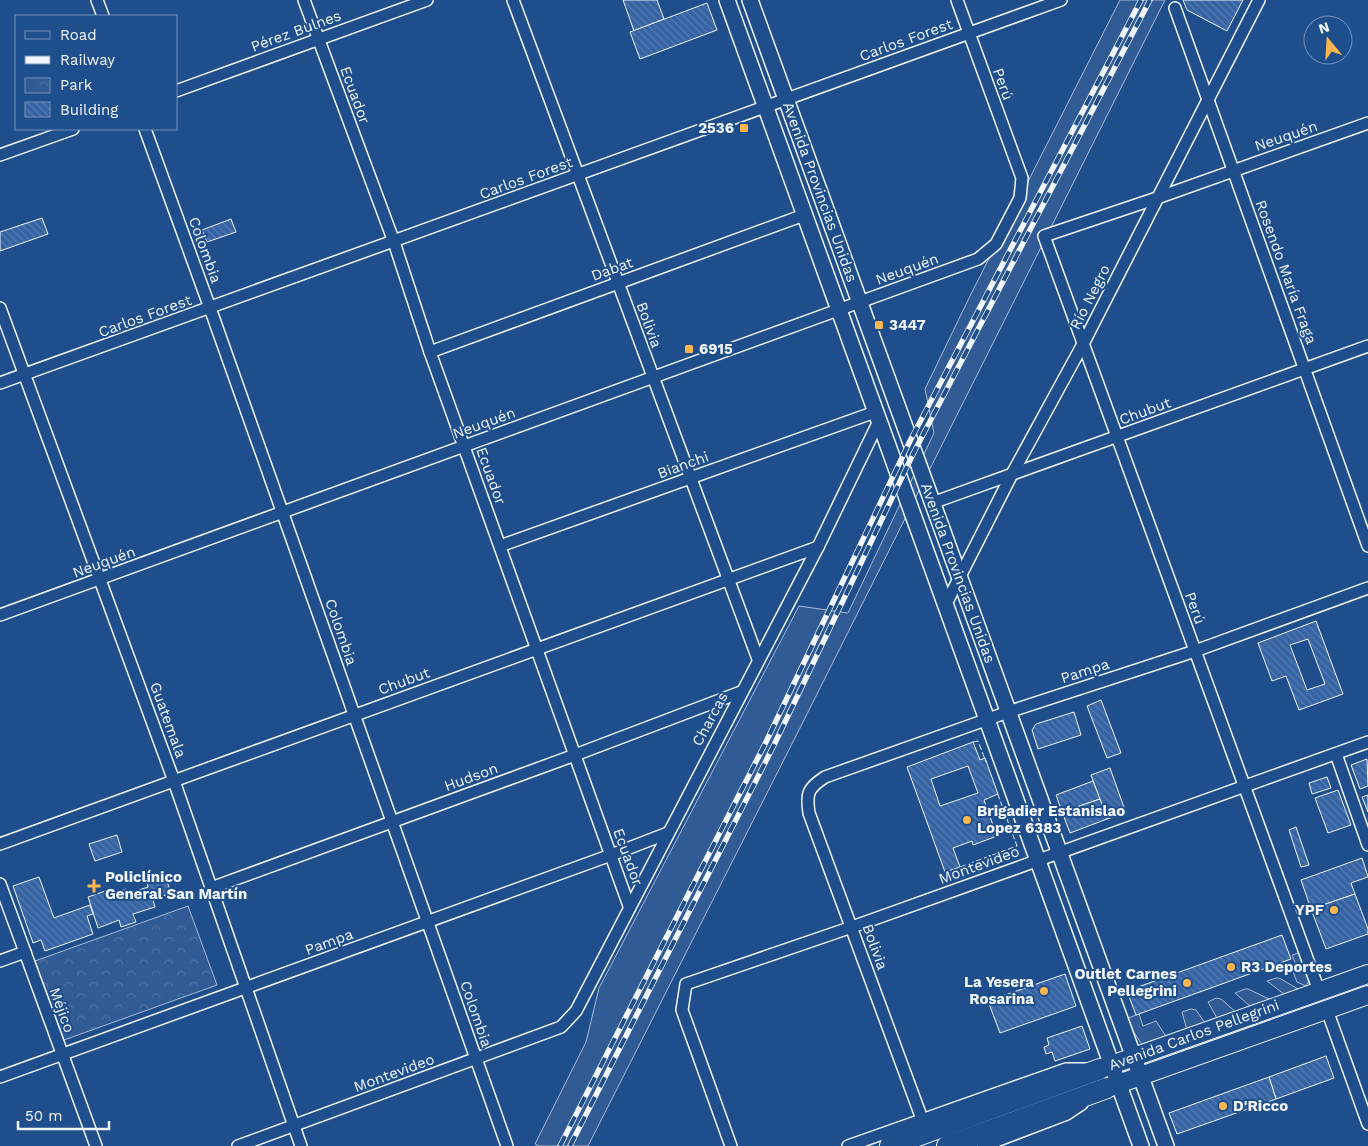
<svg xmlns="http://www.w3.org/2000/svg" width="1368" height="1146" font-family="'Work Sans',sans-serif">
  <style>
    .green { fill: #305b95; stroke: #a8bbd7 }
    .park { fill: url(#park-crowns); stroke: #a8bbd7 }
    .building { fill: url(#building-back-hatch); stroke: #f2f6ff; fill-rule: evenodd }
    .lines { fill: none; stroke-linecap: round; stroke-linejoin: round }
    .minor-casing { stroke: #f2f6ff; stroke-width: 14 }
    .secondary-casing { stroke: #f2f6ff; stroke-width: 18 }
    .primary-casing { stroke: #f2f6ff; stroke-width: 20 }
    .motorway-casing { stroke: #f2f6ff; stroke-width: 22 }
    .minor { stroke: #1f4e8c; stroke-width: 11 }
    .secondary { stroke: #1f4e8c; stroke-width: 15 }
    .primary { stroke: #1f4e8c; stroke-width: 18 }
    .motorway { stroke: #1f4e8c; stroke-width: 20 }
    .rail-casing { stroke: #f2f6ff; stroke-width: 5.5 }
    .rail { stroke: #1f4e8c; stroke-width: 4; stroke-dasharray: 11; stroke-linecap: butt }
    .fence { stroke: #f2f6ff; stroke-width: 1; stroke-dasharray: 6 2.5; stroke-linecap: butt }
    .poi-dot { fill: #ffb74d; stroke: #1f4e8c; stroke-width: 2 }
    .labels { text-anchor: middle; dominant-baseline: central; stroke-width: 4; stroke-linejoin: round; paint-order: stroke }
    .street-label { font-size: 15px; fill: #f2f6ff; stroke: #1f4e8c }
    .poi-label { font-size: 15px; font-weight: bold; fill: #f2f6ff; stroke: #1f4e8c; text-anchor: start }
  </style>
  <defs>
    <pattern id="park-crowns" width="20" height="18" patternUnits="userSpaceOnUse" patternTransform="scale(1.25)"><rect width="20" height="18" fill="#305b95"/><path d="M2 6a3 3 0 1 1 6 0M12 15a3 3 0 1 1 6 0" fill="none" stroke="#4e73a5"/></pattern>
    <pattern id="building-back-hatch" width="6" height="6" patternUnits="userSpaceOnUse" patternTransform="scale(1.25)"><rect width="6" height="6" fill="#3563a3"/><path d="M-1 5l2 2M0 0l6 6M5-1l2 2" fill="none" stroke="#537ab1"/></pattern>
  </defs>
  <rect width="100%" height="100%" fill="#1f4e8c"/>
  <g class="green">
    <path d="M1120,0H1165L798,732L588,1146H540L535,1144L586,1042L599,988L799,606L848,613L934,433L925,389L971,294Z"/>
    <path d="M1302,952L1310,979L1306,986L1297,982L1293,972L1298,970L1292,955Z"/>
    <path d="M1276,978H1279L1300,990L1285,995L1267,981Z"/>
    <path d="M1245,989H1248L1271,1000L1251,1007L1235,993Z"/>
    <path d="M1216,998L1221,999L1237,1013L1218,1020L1208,1002Z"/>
    <path d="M1191,1009L1196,1010L1205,1023L1187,1030L1182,1012Z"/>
    <path d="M1139,1014L1143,1026L1156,1021L1167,1038L1143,1046L1133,1031L1128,1018Z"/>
  </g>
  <path class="park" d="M188,906L217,985L64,1040L35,961Z"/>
  <g class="building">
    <path d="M623,0H657L664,19L634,31Z"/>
    <path d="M1183,0H1243L1227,31L1187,10Z"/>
    <path d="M707,3L717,30L640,59L630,32Z"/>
    <path d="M42,218L48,234L0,251V232Z"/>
    <path d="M231,219L236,232L207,242L202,230Z"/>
    <path d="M1316,621L1343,694L1299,710L1286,676L1272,681L1258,643ZM1308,639L1325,684L1307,690L1290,645Z"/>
    <path d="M1101,700L1121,753L1107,758L1087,706Z"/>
    <path d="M1074,712L1081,735L1038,749L1032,730L1036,724Z"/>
    <path d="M973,742L980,760L985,758L998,794L984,800L997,836L973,845L972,841L953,848L960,867L945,872L907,767ZM968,766L978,793L940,806L931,779Z"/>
    <path d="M1367,759L1368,786L1360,789L1351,765Z"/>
    <path d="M1110,768L1126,813L1107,819L1091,775Z"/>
    <path d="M1327,777L1331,788L1312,794L1309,783Z"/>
    <path d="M1093,781L1100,799L1062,812L1056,795Z"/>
    <path d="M1338,790L1351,825L1328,833L1315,798Z"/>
    <path d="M1368,795V812L1362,797Z"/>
    <path d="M1100,799L1107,819L1070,833L1062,812Z"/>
    <path d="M1296,827L1309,865L1301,867L1289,830Z"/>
    <path d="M117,835L122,852L95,861L89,844Z"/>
    <path d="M1362,858L1368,877L1351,883L1355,894L1311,909L1301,880Z"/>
    <path d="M164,873L171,893L153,900L155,907L133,914L136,922L121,927L119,920L98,928L88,897L111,889L112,894L126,889L127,894L148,887L146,879Z"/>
    <path d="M39,877L54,918L90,905L93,914L87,916L93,934L45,951L41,940L33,943L13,886Z"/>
    <path d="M1355,894L1368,929V934L1326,949L1311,909Z"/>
    <path d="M1282,935L1291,959L1136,1015L1127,991Z"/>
    <path d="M1065,974L1076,1006L1000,1033L988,1001Z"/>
    <path d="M1082,1026L1090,1049L1055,1061L1052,1052L1046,1054L1044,1047L1049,1045L1047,1038Z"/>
    <path d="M1326,1056L1334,1078L1276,1099L1269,1077Z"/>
    <path d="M1269,1077L1276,1099L1177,1134L1169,1113Z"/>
  </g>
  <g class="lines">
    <defs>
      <g id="minor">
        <path d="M97,0L103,16"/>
        <path d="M304,0L394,242L430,352L629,906"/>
        <path d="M513,0C596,219 675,440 758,659"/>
        <path d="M1175,8L1368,546"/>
        <path d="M176,91L427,0"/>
        <path d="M145,129L210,308L507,1146"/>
        <path d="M0,155L73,129"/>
        <path d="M0,308L174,781L301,1146"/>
        <path d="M430,352L804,215"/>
        <path d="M0,383L1061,0"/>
        <path d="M932,503L1368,346"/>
        <path d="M500,546L875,412"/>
        <path d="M945,606L1012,474L1083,344L1259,0"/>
        <path d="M0,615L978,259L996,244L1020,198L1022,178L957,0"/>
        <path d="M1336,754L1368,845"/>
        <path d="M0,844L818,547"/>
        <path d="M0,884L96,1146"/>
        <path d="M211,888L575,755L741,692"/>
        <path d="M0,961L25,952"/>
        <path d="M1319,991L1044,236L1157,198L1368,123"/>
        <path d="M1327,1010L1368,1124"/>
        <path d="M0,1077L611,855L668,833"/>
        <path d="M922,1119L809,813C806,793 808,788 825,777L1008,712L1195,651L1368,588"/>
        <path d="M238,1146L561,1027L576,1011L818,547L879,421"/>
        <path d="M731,1146L682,1010L686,984L852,927L1368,742"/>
        <path d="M848,1146L1066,1069H1086"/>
        <path d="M983,1146L1067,1114L1082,1104"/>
      </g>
      <g id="secondary">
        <path d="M727,0L1141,1146"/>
        <path d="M750,0L1166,1146"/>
      </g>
      <g id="primary">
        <path d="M1100,1069L1368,974"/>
        <path d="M1107,1088L1368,995"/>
      </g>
      <g id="motorway">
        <path d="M890,1146L1100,1069"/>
        <path d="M947,1146L1107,1088"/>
      </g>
    </defs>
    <use href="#minor" class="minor-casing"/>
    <use href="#secondary" class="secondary-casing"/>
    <use href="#primary" class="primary-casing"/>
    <use href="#motorway" class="motorway-casing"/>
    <use href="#minor" class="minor"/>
    <use href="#secondary" class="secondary"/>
    <use href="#primary" class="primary"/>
    <use href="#motorway" class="motorway"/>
    <defs>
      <g id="rail">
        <path d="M560,1146L766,742L910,441L1141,0"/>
        <path d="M570,1146L774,745L914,452L1150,0"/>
      </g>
    </defs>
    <use href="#rail" class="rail-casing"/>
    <use href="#rail" class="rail"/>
    <g class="fence">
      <path d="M973,742L978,741L986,762"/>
      <path d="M960,867L1017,846L997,792"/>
    </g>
  </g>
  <g class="poi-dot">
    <rect x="739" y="123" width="10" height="10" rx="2.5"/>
    <rect x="874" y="320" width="10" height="10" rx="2.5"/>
    <rect x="684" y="344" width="10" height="10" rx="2.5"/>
    <circle cx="967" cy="820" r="5"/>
    <path d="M91.5 878.5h5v5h5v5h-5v5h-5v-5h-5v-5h5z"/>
    <circle cx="1334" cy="910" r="5"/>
    <circle cx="1231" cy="967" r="5"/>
    <circle cx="1187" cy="983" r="5"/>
    <circle cx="1044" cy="991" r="5"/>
    <circle cx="1223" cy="1106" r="5"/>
  </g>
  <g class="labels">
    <g class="street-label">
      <text transform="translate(296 31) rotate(-20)">Pérez Bulnes</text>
      <text transform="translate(906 40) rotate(-20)">Carlos Forest</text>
      <text transform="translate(1003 84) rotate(70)">Perú</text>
      <text transform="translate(355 95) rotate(70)">Ecuador</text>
      <text transform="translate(1286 136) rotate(-19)">Neuquén</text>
      <text transform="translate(526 178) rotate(-20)">Carlos Forest</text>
      <text transform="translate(820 192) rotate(70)">Avenida Provincias Unidas</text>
      <text transform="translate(205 250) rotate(70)">Colombia</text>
      <text transform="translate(612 269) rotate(-20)">Dabat</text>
      <text transform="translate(907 269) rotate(-20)">Neuquén</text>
      <text transform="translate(1286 272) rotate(70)">Rosendo María Fraga</text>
      <text transform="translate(1090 297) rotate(-63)">Río Negro</text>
      <text transform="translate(145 316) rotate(-20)">Carlos Forest</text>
      <text transform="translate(649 325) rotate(70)">Bolivia</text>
      <text transform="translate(1145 411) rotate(-20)">Chubut</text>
      <text transform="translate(484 423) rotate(-20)">Neuquén</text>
      <text transform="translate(683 465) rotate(-20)">Bianchi</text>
      <text transform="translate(491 476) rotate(70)">Ecuador</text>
      <text transform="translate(104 562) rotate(-20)">Neuquén</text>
      <text transform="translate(958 573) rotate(70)">Avenida Provincias Unidas</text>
      <text transform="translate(1195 608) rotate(70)">Perú</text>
      <text transform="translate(341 632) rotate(71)">Colombia</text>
      <text transform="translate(1085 671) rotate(-18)">Pampa</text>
      <text transform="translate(404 681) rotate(-20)">Chubut</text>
      <text transform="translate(710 719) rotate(-62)">Charcas</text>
      <text transform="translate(168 720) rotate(70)">Guatemala</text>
      <text transform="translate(471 777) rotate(-20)">Hudson</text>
      <text transform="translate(628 857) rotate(70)">Ecuador</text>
      <text transform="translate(979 865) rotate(-20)">Montevideo</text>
      <text transform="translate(329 942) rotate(-20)">Pampa</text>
      <text transform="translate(875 947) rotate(70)">Bolivia</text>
      <text transform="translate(62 1010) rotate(70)">Méjico</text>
      <text transform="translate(476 1014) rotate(71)">Colombia</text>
      <text transform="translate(1194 1035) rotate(-20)">Avenida Carlos Pellegrini</text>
      <text transform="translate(394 1073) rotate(-20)">Montevideo</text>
    </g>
    <g class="poi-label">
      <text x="734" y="128" text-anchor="end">2536</text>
      <text x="889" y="325">3447</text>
      <text x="699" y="349">6915</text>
      <text x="977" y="811">Brigadier Estanislao<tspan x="977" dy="17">Lopez 6383</tspan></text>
      <text x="105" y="877">Policlínico<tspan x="105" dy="17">General San Martín</tspan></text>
      <text x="1324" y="910" text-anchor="end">YPF</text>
      <text x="1241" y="967">R3 Deportes</text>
      <text x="1177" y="974" text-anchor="end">Outlet Carnes<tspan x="1177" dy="17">Pellegrini</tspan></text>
      <text x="1034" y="982" text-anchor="end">La Yesera<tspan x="1034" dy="17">Rosarina</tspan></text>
      <text x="1233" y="1106">D'Ricco</text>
    </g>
  </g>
  <rect x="15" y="15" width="162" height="115" fill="#1f4e8c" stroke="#7391ba"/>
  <rect x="25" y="31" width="25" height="8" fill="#1f4e8c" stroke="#7391ba"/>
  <text x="60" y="40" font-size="15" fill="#f2f6ff">Road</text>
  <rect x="25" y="56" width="25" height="8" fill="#f2f6ff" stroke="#7391ba"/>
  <text x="60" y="65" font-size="15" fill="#f2f6ff">Railway</text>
  <rect x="25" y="78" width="25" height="15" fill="url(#park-crowns)" stroke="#7391ba"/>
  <text x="60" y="90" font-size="15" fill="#f2f6ff">Park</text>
  <rect x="25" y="102" width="25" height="15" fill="url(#building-back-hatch)" stroke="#7391ba"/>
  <text x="60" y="115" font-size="15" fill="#f2f6ff">Building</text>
  <g transform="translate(1328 40) rotate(342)"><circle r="24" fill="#1f4e8c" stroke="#7391ba"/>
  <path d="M0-4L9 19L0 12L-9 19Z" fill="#ffb74d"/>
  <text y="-8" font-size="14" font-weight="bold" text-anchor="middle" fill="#f2f6ff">N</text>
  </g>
  <path d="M18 1121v8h91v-8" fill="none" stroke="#f2f6ff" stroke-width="2.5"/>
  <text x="25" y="1121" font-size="15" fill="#f2f6ff" stroke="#1f4e8c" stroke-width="4" paint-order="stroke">50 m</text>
</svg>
